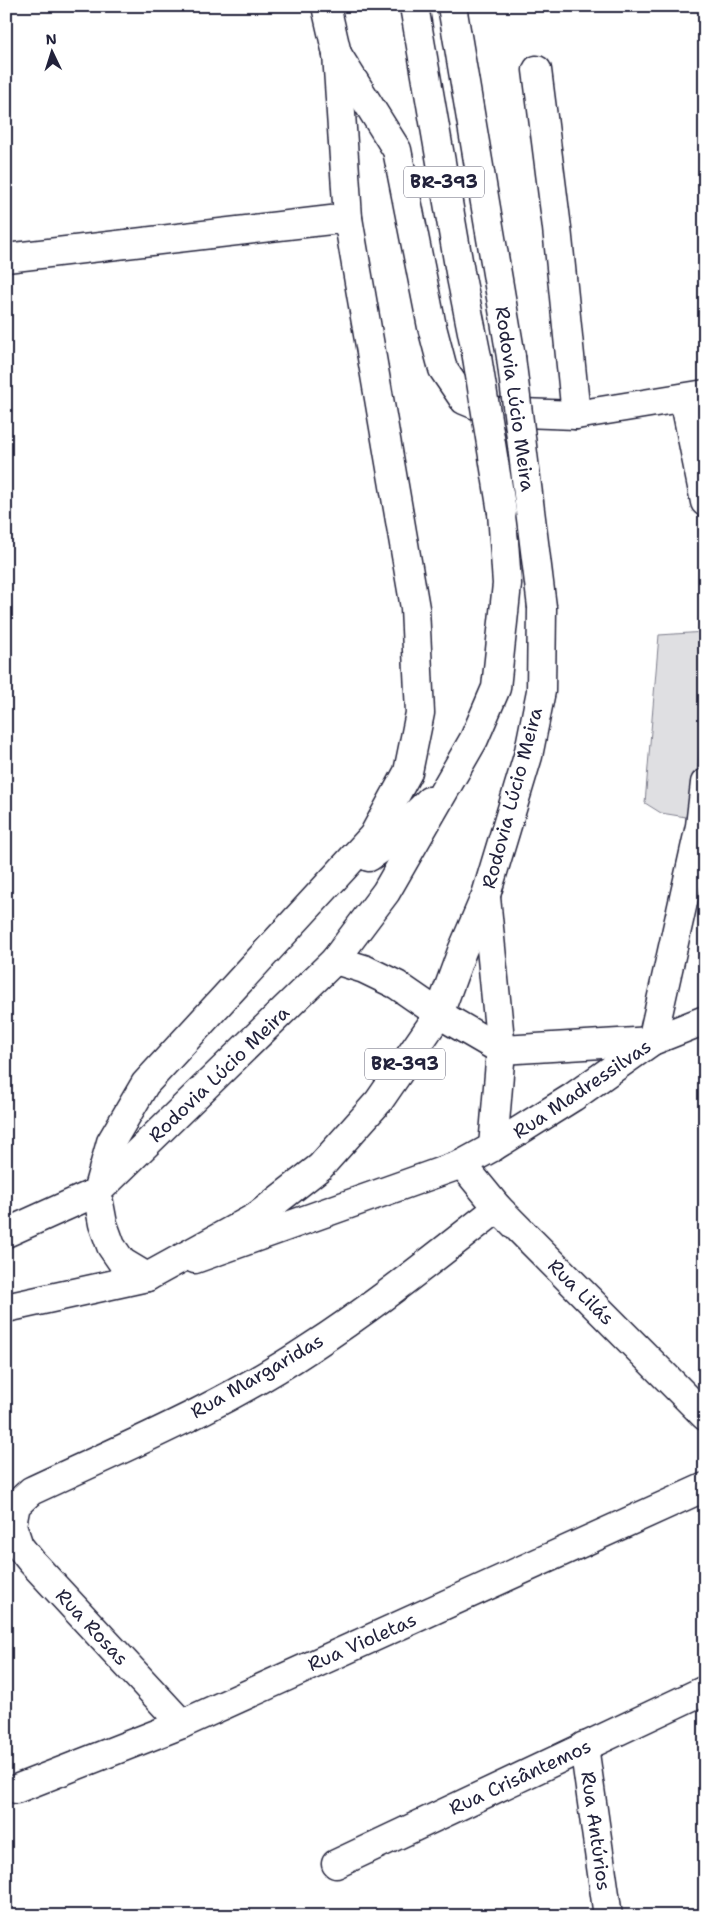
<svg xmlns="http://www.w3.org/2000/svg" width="711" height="1922" font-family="'Shantell Sans',sans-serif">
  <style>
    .green { fill: #dfdfe2; stroke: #80808e }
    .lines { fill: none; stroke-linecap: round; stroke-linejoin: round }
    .minor-casing { stroke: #22223b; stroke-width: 31 }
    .primary-casing { stroke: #22223b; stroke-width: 31 }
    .trunk-casing { stroke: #22223b; stroke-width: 31 }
    .minor { stroke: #fff; stroke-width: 28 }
    .primary { stroke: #fff; stroke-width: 28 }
    .trunk { stroke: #fff; stroke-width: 28 }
    .primary-bridge-casing { stroke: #22223b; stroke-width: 31; stroke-linecap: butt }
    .primary-bridge { stroke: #fff; stroke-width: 28 }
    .labels { text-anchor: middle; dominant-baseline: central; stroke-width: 4; stroke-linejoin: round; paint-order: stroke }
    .shield { fill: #fff; stroke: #646476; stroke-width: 1 }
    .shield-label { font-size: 18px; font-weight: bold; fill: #22223b }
    .street-label { font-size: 19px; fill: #22223b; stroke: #fff }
  </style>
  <rect width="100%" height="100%" fill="#fff"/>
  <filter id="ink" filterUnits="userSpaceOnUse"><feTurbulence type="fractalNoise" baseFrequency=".02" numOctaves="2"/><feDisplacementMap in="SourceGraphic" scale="10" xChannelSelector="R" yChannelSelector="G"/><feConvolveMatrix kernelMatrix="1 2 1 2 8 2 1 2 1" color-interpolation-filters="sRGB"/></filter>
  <g filter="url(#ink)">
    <path class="green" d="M705,632V699L692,818L661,813L645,803L659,635Z"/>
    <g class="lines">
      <defs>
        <g id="minor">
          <path d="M337,54L397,150L432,327L443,369L464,400L493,412L576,415L705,394"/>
          <path d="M537,70L557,228L576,415"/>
          <path d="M6,258L348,218"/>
          <path d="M684,398L705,502"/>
          <path d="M439,1014L501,1050L652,1041"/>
          <path d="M652,1041L700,826L705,783"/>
          <path d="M493,1147L501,1050"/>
          <path d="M462,1164L498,1208L705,1416"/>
          <path d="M195,1259L462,1164L493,1147L573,1097L652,1041L705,1020"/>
          <path d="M182,1724L31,1561L19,1546L12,1525L16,1505L31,1491C125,1447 223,1406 310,1348C375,1306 436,1256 498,1208"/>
          <path d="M584,1746L608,1916"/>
          <path d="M16,1789L182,1724L705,1487"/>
          <path d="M336,1864L705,1690"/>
        </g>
        <g id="primary">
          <path d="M414,6L460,272L477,357"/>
          <path d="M452,6L511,357"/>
          <path d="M369,857L379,850L429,801"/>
          <path d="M486,897L501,1050"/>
          <path d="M335,960L364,969L397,985L439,1014"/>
          <path d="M6,1233L97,1192L335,960L386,892L474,739L496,688L507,584L502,512"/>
          <path d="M147,1277L122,1262L111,1246L103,1224L97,1192L111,1142L145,1084L373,836L408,772L420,713L415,608L348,218L337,54"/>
          <path d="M6,1308L147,1277L256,1217L320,1167L379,1101L439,1014L462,951L486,895L528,756L541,691L542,607"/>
        </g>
        <path id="trunk" d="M326,6L337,54"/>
      </defs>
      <use href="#minor" class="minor-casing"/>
      <use href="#primary" class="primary-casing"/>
      <use href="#trunk" class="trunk-casing"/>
      <use href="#minor" class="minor"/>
      <use href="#primary" class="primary"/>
      <use href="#trunk" class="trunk"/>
      <defs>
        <g id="primary-bridge">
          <path d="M477,357L502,512"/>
          <path d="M511,357L542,607"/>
        </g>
      </defs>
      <use href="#primary-bridge" class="primary-bridge-casing"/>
      <use href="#primary-bridge" class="primary-bridge"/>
    </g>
  </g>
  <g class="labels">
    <g class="shield">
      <rect x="404" y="166.5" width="80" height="31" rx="4"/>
      <rect x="365" y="1048.5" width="80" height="31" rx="4"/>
    </g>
    <g class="shield-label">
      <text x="444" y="182">BR-393</text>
      <text x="405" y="1064">BR-393</text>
    </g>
    <g class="street-label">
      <text transform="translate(515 399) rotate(82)">Rodovia Lúcio Meira</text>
      <text transform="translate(512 798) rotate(-75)">Rodovia Lúcio Meira</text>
      <text transform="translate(219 1074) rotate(-44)">Rodovia Lúcio Meira</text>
      <text transform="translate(582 1089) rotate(-34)">Rua Madressilvas</text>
      <text transform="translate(581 1292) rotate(45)">Rua Lilás</text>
      <text transform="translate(257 1376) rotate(-30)">Rua Margaridas</text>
      <text transform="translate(92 1627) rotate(47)">Rua Rosas</text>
      <text transform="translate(362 1642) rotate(-24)">Rua Violetas</text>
      <text transform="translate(520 1777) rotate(-25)">Rua Crisântemos</text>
      <text transform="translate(596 1831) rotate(82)">Rua Antúrios</text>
    </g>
  </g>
  <rect width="711" height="1922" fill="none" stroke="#fff" stroke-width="25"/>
  <rect x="12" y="12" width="686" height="1897" fill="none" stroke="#22223b" stroke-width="2" filter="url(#ink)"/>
  <g transform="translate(52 52) rotate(356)" stroke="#ffffff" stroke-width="4" paint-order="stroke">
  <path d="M0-4L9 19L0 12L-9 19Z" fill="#22223b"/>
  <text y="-8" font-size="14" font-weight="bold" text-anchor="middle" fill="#22223b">N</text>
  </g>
</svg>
